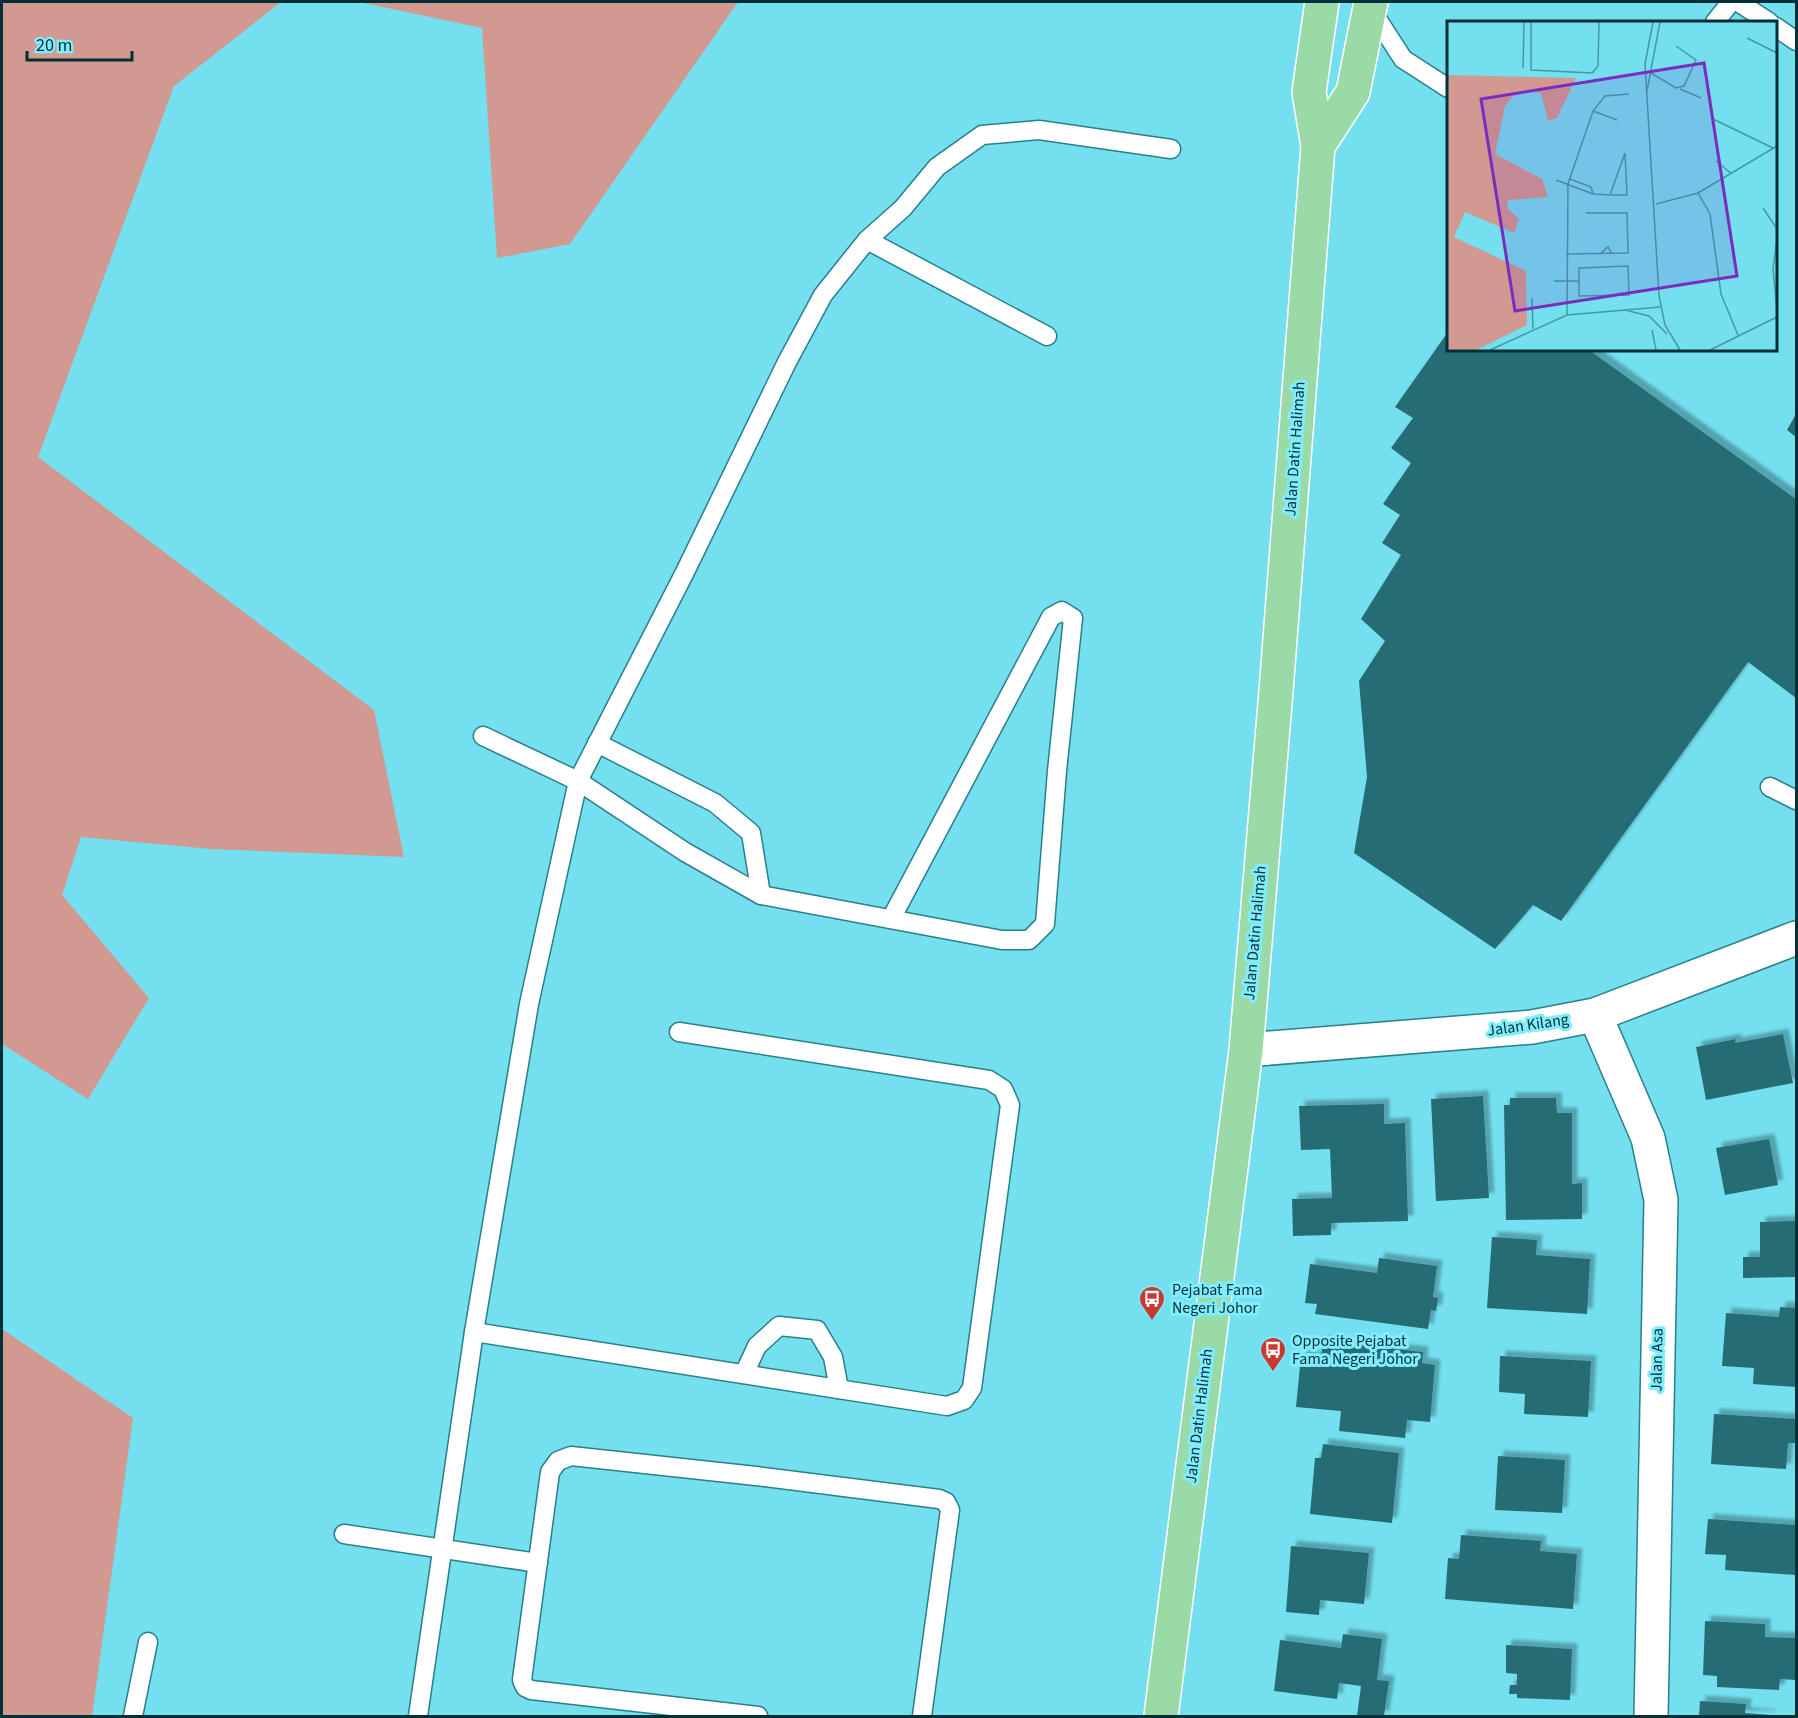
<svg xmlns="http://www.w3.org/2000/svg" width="1798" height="1718" font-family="'Source Sans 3',sans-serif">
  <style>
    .green { fill: #d29991 }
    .building { fill: #286c75; filter: url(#shadow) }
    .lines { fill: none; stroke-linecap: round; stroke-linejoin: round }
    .lane-casing { stroke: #297f8b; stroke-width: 21 }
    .street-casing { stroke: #297f8b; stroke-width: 36 }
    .primary-casing { stroke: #fff; stroke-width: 36 }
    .lane { stroke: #fff; stroke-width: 18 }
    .street { stroke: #fff; stroke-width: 33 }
    .primary { stroke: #9adaa7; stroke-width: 33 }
    .labels { text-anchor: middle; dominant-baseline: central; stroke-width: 6; stroke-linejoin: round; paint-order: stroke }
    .street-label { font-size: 16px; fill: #003037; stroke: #80ecfd }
    .poi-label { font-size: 16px; fill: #003037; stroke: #80ecfd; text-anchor: start }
    .inset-road { fill: none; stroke: #4599a5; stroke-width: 1.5 }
    .view { fill: #7b2cbf; fill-opacity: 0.15; stroke: #7b2cbf; stroke-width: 3 }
    .inset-edge { fill: none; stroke: #003037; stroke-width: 3 }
  </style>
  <defs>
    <filter id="shadow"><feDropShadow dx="5.5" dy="-5.5" stdDeviation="1.5" flood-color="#0004"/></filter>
  </defs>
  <rect width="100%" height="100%" fill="#73dfef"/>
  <g class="green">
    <path d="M2,2H281L174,86L38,457L374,710L404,857L211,849L81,837L62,895L149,998L88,1099L2,1044Z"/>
    <path d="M359,2H738L570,244L497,258L482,28Z"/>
    <path d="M2,1329L133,1418L92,1716H2Z"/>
  </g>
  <g class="building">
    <path d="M1448,332V350H1589L1796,499V698L1748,662L1561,921L1533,905L1495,949L1354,853L1367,777L1359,681L1385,641L1361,619L1401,555L1382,543L1400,515L1383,504L1411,463L1391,448L1413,418L1395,407Z"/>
    <path d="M1796,414V437L1787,430Z"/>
    <path d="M1783,1034L1793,1083L1706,1100L1696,1047L1736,1039L1735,1043Z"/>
    <path d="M1483,1096L1489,1198L1436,1201L1431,1099Z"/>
    <path d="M1510,1098H1556L1557,1113H1572V1184L1582,1183V1219L1506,1220L1504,1105H1510Z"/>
    <path d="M1384,1104V1124L1405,1123L1408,1221L1331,1223V1235L1293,1236L1292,1199L1332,1198L1330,1149L1301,1150L1299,1106Z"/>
    <path d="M1769,1139L1778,1185L1725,1195L1716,1148Z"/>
    <path d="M1796,1221V1277L1743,1278V1257H1760V1222Z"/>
    <path d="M1492,1237L1537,1240L1536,1255L1590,1259L1587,1314L1487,1308Z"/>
    <path d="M1379,1258L1437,1266L1433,1297L1438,1298L1436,1311L1431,1310L1428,1329L1315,1314L1317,1304L1305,1303L1310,1264L1377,1273Z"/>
    <path d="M1780,1307L1796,1308V1387L1753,1384L1754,1368L1722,1366L1726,1313L1779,1317Z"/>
    <path d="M1323,1341L1423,1352L1422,1363L1435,1365L1430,1422L1407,1420L1405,1438L1339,1431L1341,1411L1296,1407L1301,1356L1321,1358Z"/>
    <path d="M1500,1356L1591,1361L1588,1417L1524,1414L1525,1394L1499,1392Z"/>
    <path d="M1714,1414L1796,1419V1443H1788L1786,1469L1711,1464Z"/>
    <path d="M1323,1444L1399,1453L1392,1523L1310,1514L1315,1458H1321Z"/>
    <path d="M1498,1456L1565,1460L1562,1513L1495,1510Z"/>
    <path d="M1708,1519L1796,1525L1795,1540H1796V1575L1725,1570L1726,1555L1705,1554Z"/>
    <path d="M1461,1535L1541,1541L1540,1551L1577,1554L1573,1609L1445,1599L1448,1558L1459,1559Z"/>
    <path d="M1291,1546L1369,1553L1364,1604L1320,1600L1319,1615L1286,1612Z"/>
    <path d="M1705,1621L1765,1624V1637L1796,1638V1680L1780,1679L1779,1690L1717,1687V1676L1703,1675Z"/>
    <path d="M1343,1634L1382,1639L1377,1680L1389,1681L1384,1716H1357L1361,1686L1339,1683L1337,1699L1274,1691L1280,1640L1341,1648Z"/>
    <path d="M1506,1645L1572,1649L1570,1700L1517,1698V1694H1509L1510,1685H1517V1674L1506,1673Z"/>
    <path d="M1700,1701L1746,1704L1745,1713L1771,1715V1716H1699Z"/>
  </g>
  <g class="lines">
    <defs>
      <g id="lane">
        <path d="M1738,2L1769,22"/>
        <path d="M1370,8L1403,59L1448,88"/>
        <path d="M1715,22L1731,2"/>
        <path d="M1776,27L1796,41"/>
        <path d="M867,240L1047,336"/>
        <path d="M483,736L578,781L685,852L761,895L1002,940H1029L1045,924L1057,771L1073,618L1062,611L1051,617L891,919"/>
        <path d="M597,743L715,803L751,833L761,895"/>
        <path d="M1770,787L1796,800"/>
        <path d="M474,1332L947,1406L964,1400L972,1388L1010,1105L1003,1089L989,1080L679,1032"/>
        <path d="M744,1374L757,1346L779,1326L817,1330L833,1357L839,1389"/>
        <path d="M344,1534L538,1563"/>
        <path d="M133,1716L148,1642"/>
        <path d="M418,1716L474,1332L529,1004L578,781L685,572L787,362L823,295L867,240L903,208L937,167L982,135L1039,130L1171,149"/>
        <path d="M758,1716L531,1690L525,1687L522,1680L550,1472L558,1461L571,1456L756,1476L939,1499L946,1502L950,1510L922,1716"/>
      </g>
      <g id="street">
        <path d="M1595,1015L1648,1138L1661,1200L1651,1716"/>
        <path d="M1246,1050L1532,1027L1595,1015L1796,938"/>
      </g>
      <g id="primary">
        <path d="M1318,146L1353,92L1371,2"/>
        <path d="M1161,1716L1246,1050L1276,691L1318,146L1309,92L1322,2"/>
      </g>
    </defs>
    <use href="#lane" class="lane-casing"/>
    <use href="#street" class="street-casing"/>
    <use href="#primary" class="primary-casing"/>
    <use href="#lane" class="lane"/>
    <use href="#street" class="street"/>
    <use href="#primary" class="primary"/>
  </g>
  <defs>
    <symbol id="bus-pin" viewBox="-11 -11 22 30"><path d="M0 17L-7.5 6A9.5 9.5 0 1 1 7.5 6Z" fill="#c83a31" stroke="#80ecfd"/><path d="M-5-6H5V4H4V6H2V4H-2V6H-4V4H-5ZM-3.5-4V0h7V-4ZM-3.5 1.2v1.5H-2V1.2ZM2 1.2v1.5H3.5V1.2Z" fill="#fff"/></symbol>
  </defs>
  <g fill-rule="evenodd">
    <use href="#bus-pin" x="1137" y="1284" width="30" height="40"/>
    <use href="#bus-pin" x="1258" y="1335" width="30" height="40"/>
  </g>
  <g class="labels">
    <g class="street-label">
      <text transform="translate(1295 449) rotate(-86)">Jalan Datin Halimah</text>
      <text transform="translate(1255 933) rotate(-85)">Jalan Datin Halimah</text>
      <text transform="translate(1528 1025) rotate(-8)">Jalan Kilang</text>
      <text transform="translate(1657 1360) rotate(-89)">Jalan Asa</text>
      <text transform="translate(1199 1416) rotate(-83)">Jalan Datin Halimah</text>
    </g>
    <g class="poi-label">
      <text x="1172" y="1290">Pejabat Fama<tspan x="1172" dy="18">Negeri Johor</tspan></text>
      <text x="1292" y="1341">Opposite Pejabat<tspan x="1292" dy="18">Fama Negeri Johor</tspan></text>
    </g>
  </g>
  <g transform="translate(1447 21)">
    <rect width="330" height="330" fill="#73dfef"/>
    <path d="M0,54L129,57L110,97L101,100L94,72L71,70L58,85L48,133L95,158L101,176L61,179L60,187L72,198L67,212L18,191L7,216L79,250L80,304L29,329H0Z" fill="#d29991"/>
    <path class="inset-road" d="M84,1V49L145,52L151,45L152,1M206,1L198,43L212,275L218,304L233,329M300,17L330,32M76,47L77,1M204,52L229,67L237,65L249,39L229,25M233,68L254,77M200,70L213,1M146,90L170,99M266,98L326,127M269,140L285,153M123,158L144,166L146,173M109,159L146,173L163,174H180L178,132L163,174M251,172L263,193L274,273L291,314M209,183L251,172L330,125M316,187L330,208M330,218L326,248L330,287M119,233L181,232L180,192H139M153,233L161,226L165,233M181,245L182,274L132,275V247ZM107,260H131M85,277L86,308M178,289L202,295L220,313M120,294L121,163L146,90L158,75L182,73M205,309L209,329M43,329L120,294L213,286M263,329L330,296"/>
    <path class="view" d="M257,42L290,255L68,290L34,78Z"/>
    <rect width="330" height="330" class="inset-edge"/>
  </g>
  <rect width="1798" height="1718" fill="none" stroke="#003037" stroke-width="6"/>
  <path d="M27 51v9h105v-9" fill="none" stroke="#003037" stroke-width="3"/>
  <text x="36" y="51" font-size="18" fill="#003037" stroke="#80ecfd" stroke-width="4.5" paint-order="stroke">20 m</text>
</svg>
